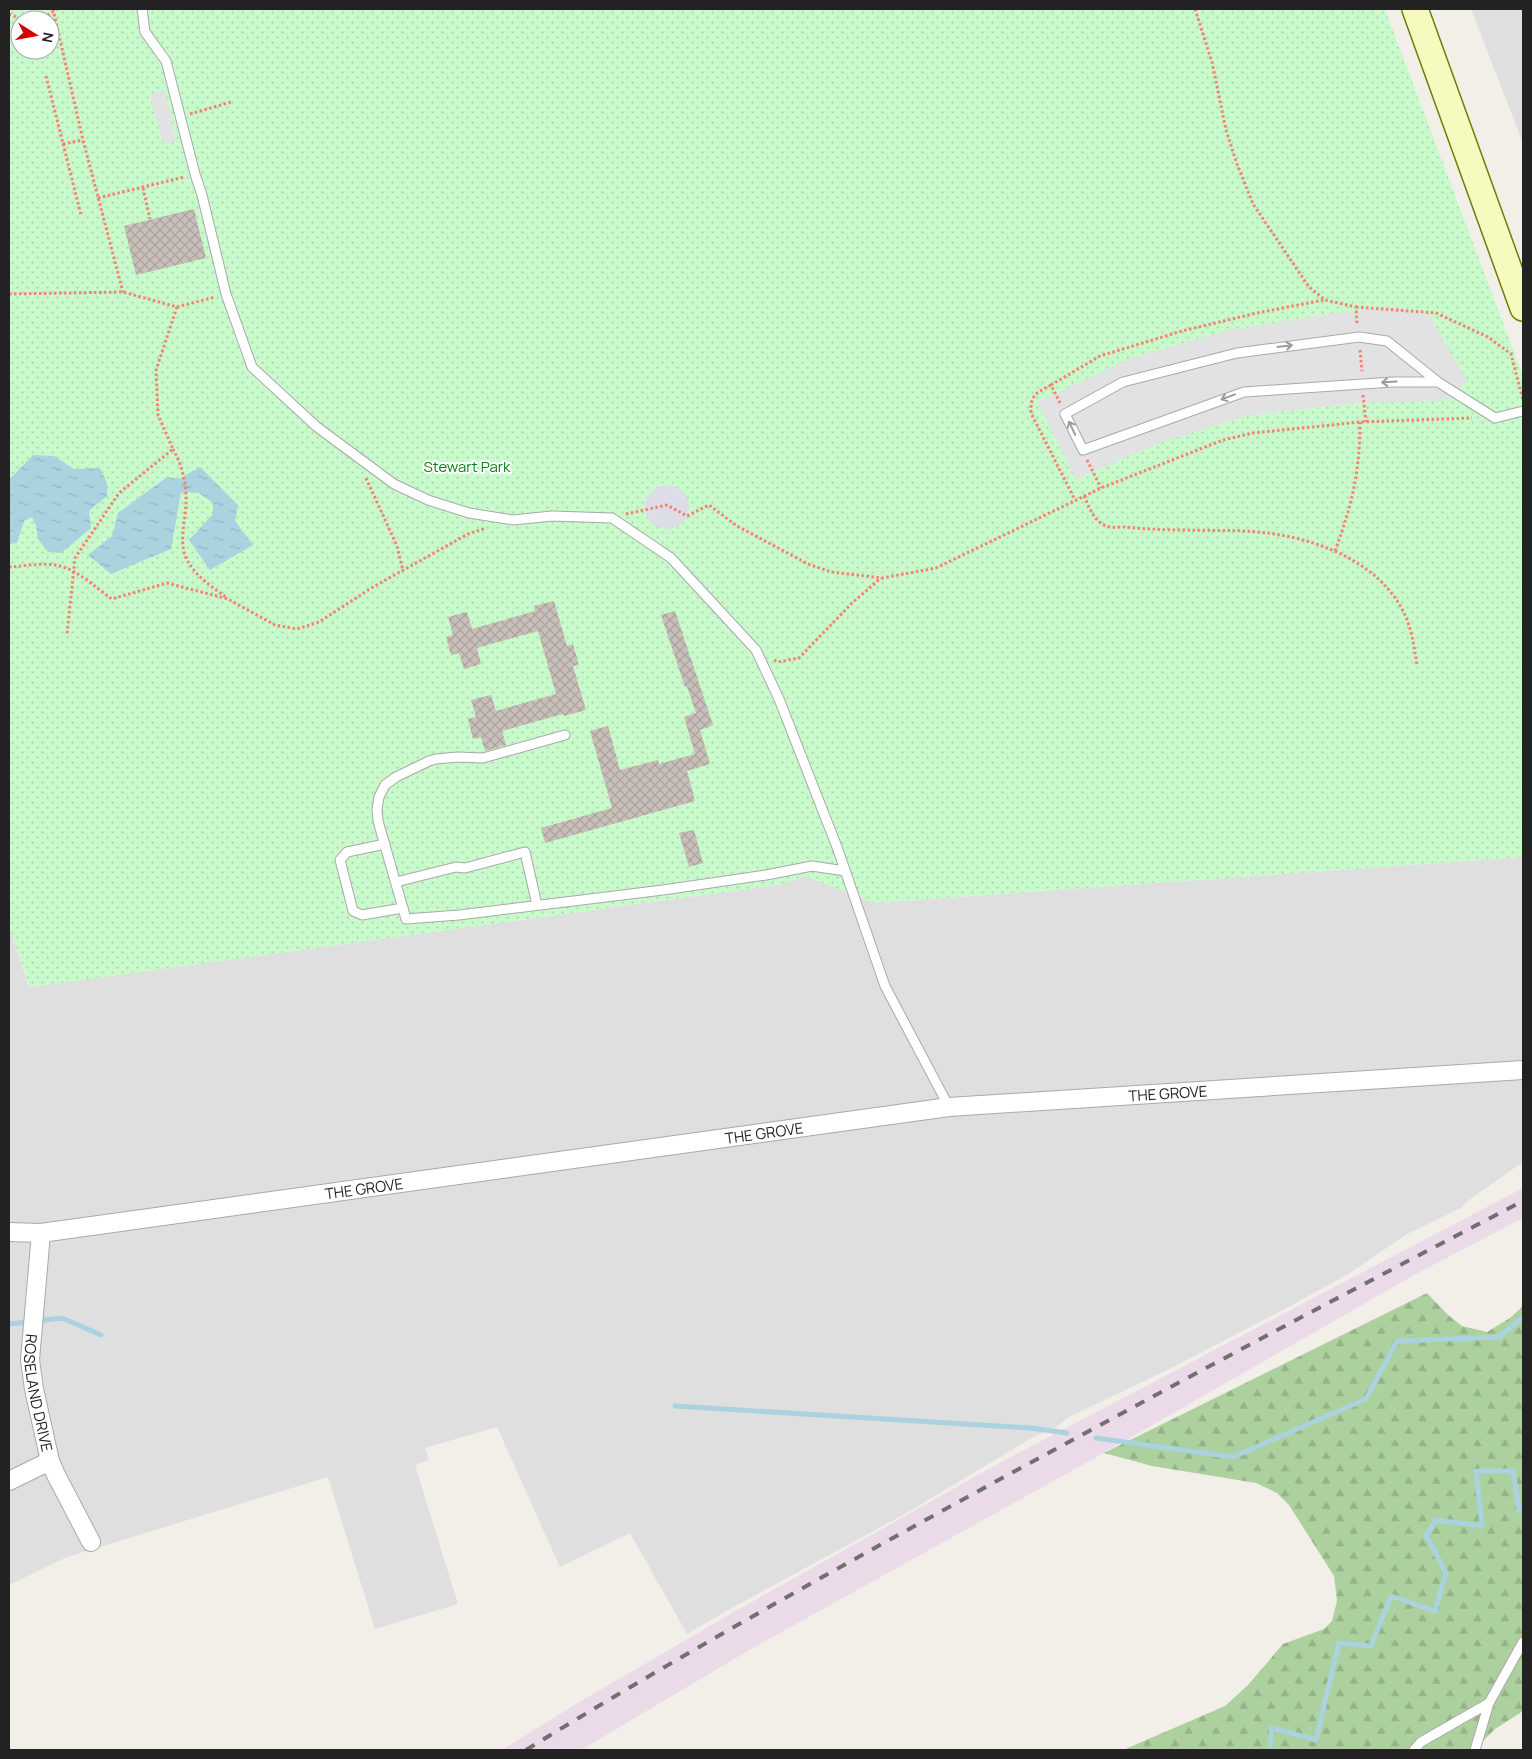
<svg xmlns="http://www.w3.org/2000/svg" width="1532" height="1759" font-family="Manrope,sans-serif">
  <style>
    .residential { fill: #e0dfdf }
    .railway { fill: #ebdbe8 }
    .forest { fill: url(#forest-firs) }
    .park { fill: url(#park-dots); fill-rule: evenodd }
    .parking { fill: #e2e2e2 }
    .plaza { fill: #dddde8 }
    .water { fill: url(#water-ripples) }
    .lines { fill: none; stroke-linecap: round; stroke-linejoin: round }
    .stream { stroke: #aad3df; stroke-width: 5 }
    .building { fill: url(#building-cross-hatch) }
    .lane-casing { stroke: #a9a9a9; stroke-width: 11 }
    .street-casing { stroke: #a9a9a9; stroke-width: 20 }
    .secondary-casing { stroke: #707d05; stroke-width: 28 }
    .path { stroke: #fa8072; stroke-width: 3; stroke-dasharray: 2.5 2.5; stroke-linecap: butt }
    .lane { stroke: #fff; stroke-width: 9 }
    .street { stroke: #fff; stroke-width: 18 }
    .secondary { stroke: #f7fabf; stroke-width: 25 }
    .rail { stroke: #707070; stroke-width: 4; stroke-dasharray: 10 10; stroke-linecap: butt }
    .oneway { stroke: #9c9c9c }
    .labels { text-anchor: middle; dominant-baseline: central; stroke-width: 4; stroke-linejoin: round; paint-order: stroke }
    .park-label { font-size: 15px; fill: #0c8416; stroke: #fff }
    .street-label { font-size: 15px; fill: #222; stroke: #fff }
  </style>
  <defs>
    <pattern id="forest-firs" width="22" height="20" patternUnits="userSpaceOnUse" patternTransform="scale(1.25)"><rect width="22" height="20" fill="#add19e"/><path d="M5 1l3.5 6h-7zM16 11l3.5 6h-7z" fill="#95b388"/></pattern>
    <pattern id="park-dots" width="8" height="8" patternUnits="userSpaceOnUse" patternTransform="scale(1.25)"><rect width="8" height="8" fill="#c8facc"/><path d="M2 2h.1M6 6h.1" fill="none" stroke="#acd6af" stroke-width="1.8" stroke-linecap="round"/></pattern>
    <pattern id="water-ripples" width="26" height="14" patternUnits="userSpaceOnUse" patternTransform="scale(1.25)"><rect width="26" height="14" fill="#aad3df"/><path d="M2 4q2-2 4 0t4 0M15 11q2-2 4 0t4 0" fill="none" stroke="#92b5bf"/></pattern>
    <pattern id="building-cross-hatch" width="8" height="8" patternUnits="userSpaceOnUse" patternTransform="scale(1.25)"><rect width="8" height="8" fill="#c7bfb8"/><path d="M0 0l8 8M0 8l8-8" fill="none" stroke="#aba49e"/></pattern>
  </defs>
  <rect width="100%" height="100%" fill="#f2efe9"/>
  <g class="residential">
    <path d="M1471,9H1523V143Z"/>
    <path d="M1523,857V1162L1466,1202L1461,1208L1407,1234L1350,1273L1283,1310L1169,1369L1067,1418L1055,1428L1035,1436L903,1515L730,1609L687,1634L630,1533L560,1567L497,1427L425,1448L429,1460L415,1465L458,1604L375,1629L328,1477L67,1557L9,1585V926L29,987L777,885L805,876L875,903Z"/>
  </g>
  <path class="railway" d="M1523,1188V1218L1416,1274L1104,1453L751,1649L581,1750H502L576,1704L741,1608L1003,1461Z"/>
  <path class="forest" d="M1427,1293L1448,1315L1462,1326L1487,1332L1510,1318L1523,1306V1711L1495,1729L1474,1750H1123L1225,1706L1248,1685L1283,1644L1324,1629L1332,1621L1337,1601L1334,1576L1289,1505L1277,1493L1256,1483L1152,1466L1104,1453Z"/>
  <path class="park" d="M9,9H1385L1523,376V857L875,903L805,876L777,885L30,987L9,926ZM20,20H50V50H20Z"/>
  <g class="parking">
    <path d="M164,90L177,141L163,144L150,94Z"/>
    <path d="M1380,308H1401L1429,315L1467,381L1445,401L1355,403L1246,416L1162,442L1076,479L1037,402L1132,358L1225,331L1327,314Z"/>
  </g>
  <circle class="plaza" cx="667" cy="507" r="22"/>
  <g class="water">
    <path d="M33,455L54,456L74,469L100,468L107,483V496L89,511L91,528L61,553L48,552L38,539L36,525L32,517L24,521L17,543L10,544L9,543V480Z"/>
    <path d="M200,467L238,505L235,521L253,545L210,570L189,540L213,514V503L199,493L181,492L171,549L111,574L88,555L112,536L118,513L167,477L179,479Z"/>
  </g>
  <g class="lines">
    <g class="stream">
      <path d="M9,1324L62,1318L101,1335"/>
      <path d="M675,1406L1031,1428L1067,1433"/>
      <path d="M1096,1438L1233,1457L1366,1399L1397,1341L1499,1337L1523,1317"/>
      <path d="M1270,1750L1272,1728L1316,1740L1339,1643L1371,1646L1391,1596L1435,1611L1446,1573L1426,1535L1436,1520L1482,1526L1476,1471H1513L1519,1510L1523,1507"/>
    </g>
  </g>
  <g class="building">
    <path d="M194,209L206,258L136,275L124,226Z"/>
    <path d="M554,601L567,646L573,644L579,665L573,666L586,710L564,716L563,714L502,731L506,745L485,751L481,737L473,739L468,719L476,717L471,700L491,695L496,711L556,694L538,631L477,648L481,664L464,669L459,653L451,655L446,637L453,635L448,617L467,612L472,629L535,611L534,606Z"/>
    <path d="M675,611L713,725L700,730L710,764L687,771L695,801L545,843L541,828L612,808L590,731L608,726L620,770L658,760L659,764L695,754L684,717L696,713L687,686L685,687L661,615Z"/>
    <path d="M694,830L703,863L689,867L679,833Z"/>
  </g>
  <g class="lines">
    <defs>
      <g id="lane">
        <path d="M142,9L145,32L166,61L195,174L202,195L226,294L252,367L317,427L394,484L428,500L469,513L513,520L552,516L612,518L671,558L756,650L779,699L837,847L885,986L949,1107"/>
        <path d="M1438,382H1393L1244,392L1083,450L1065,414L1123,382L1237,353L1359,337L1387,341L1438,382L1495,418L1523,411"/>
        <path d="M565,735L483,758L458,757L436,759L429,761L396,777L385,785L379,797L377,809L378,821L406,919L459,915L663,890L766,875L812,866L845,871"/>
        <path d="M385,844L347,852L340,860L353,911L362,915L403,908"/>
        <path d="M396,882L456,867L465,868L525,852L537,905"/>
        <path d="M1414,1750L1421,1742L1489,1703"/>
        <path d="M1475,1750L1489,1703L1523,1642"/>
      </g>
      <g id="street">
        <path id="s1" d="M9,1232L41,1233L949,1107L1523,1070"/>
        <path id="s2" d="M41,1233L30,1360L34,1389L50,1461L56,1475L91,1542"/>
        <path d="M9,1481L50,1461"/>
      </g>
      <path id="secondary" d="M1415,9L1523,308"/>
    </defs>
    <use href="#lane" class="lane-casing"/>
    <use href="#street" class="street-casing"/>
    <use href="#secondary" class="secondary-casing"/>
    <g class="path">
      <path d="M53,9L83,140L123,292"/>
      <path d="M1195,9L1212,62L1226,130L1237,164L1253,204L1309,287L1325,300L1356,307L1357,324"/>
      <path d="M9,14L23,20"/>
      <path d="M28,20L48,15L57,9"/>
      <path d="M46,76L81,215"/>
      <path d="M190,114L231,102"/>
      <path d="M63,144L83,140"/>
      <path d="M143,188L150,219"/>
      <path d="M98,198L184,177"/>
      <path d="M9,294L123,292L177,307L156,370L158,415L173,449L119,493L75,558L67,634"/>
      <path d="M177,307L215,297"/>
      <path d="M1356,307L1436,313L1488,337L1511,354L1523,400"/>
      <path d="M1360,350L1362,371"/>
      <path d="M1051,385C1036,393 1030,395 1031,413L1075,500"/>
      <path d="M1363,395L1366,422"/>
      <path d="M1060,403L1051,385L1100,356L1182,331L1257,313L1324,300"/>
      <path d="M173,449C181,463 186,481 186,497C187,517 178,539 186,558C194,575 212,587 227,598"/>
      <path d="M1087,460L1101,488"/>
      <path d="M366,478L397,546L403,571"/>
      <path d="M1084,496C1089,506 1093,521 1106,526C1111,528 1119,527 1125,527C1145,529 1165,530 1185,530C1217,531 1249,529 1280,535C1328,543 1382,567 1404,613C1412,629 1414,647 1417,665"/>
      <path d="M626,514L667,505L687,516L709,505L737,526L808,564L831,572L882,578L936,568L1101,488L1223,440L1253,433L1360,422L1472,418"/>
      <path d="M1335,551C1352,505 1360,471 1360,422"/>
      <path d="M9,567C25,566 44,562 60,566C79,571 96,588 112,599L167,583L228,599L275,625L297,629L319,622L373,587L468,534L486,528"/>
      <path d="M774,660L778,662L799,658L852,603L881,578"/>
    </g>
    <use href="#lane" class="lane"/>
    <use href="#street" class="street"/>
    <use href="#secondary" class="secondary"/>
    <path class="rail" d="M526,1750C690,1649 859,1556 1028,1464C1192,1375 1357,1287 1523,1201"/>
  </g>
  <defs><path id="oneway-shaft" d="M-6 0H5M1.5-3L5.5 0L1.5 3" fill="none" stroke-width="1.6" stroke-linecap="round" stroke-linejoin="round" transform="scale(1.25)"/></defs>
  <g class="oneway">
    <use href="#oneway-shaft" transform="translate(1285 346) rotate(-7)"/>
    <use href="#oneway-shaft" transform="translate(1389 382) rotate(177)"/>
    <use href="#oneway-shaft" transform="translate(1228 397) rotate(160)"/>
    <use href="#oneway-shaft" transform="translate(1072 428) rotate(-115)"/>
  </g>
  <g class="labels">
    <g class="park-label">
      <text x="467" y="466">Stewart Park</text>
    </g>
    <g class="street-label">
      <text stroke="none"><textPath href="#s1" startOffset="1168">THE GROVE</textPath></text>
      <text stroke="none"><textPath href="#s1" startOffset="762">THE GROVE</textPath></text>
      <text stroke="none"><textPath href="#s1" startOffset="358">THE GROVE</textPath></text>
      <text stroke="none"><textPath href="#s2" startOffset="161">ROSELAND DRIVE</textPath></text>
    </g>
  </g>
  <rect width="1532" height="1759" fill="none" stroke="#222222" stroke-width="20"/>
  <g transform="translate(35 35) rotate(101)"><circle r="24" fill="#ffffff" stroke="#a7a7a7"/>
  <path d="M0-4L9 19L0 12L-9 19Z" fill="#d40000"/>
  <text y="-8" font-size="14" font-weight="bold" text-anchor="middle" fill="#222222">N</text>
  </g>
</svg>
